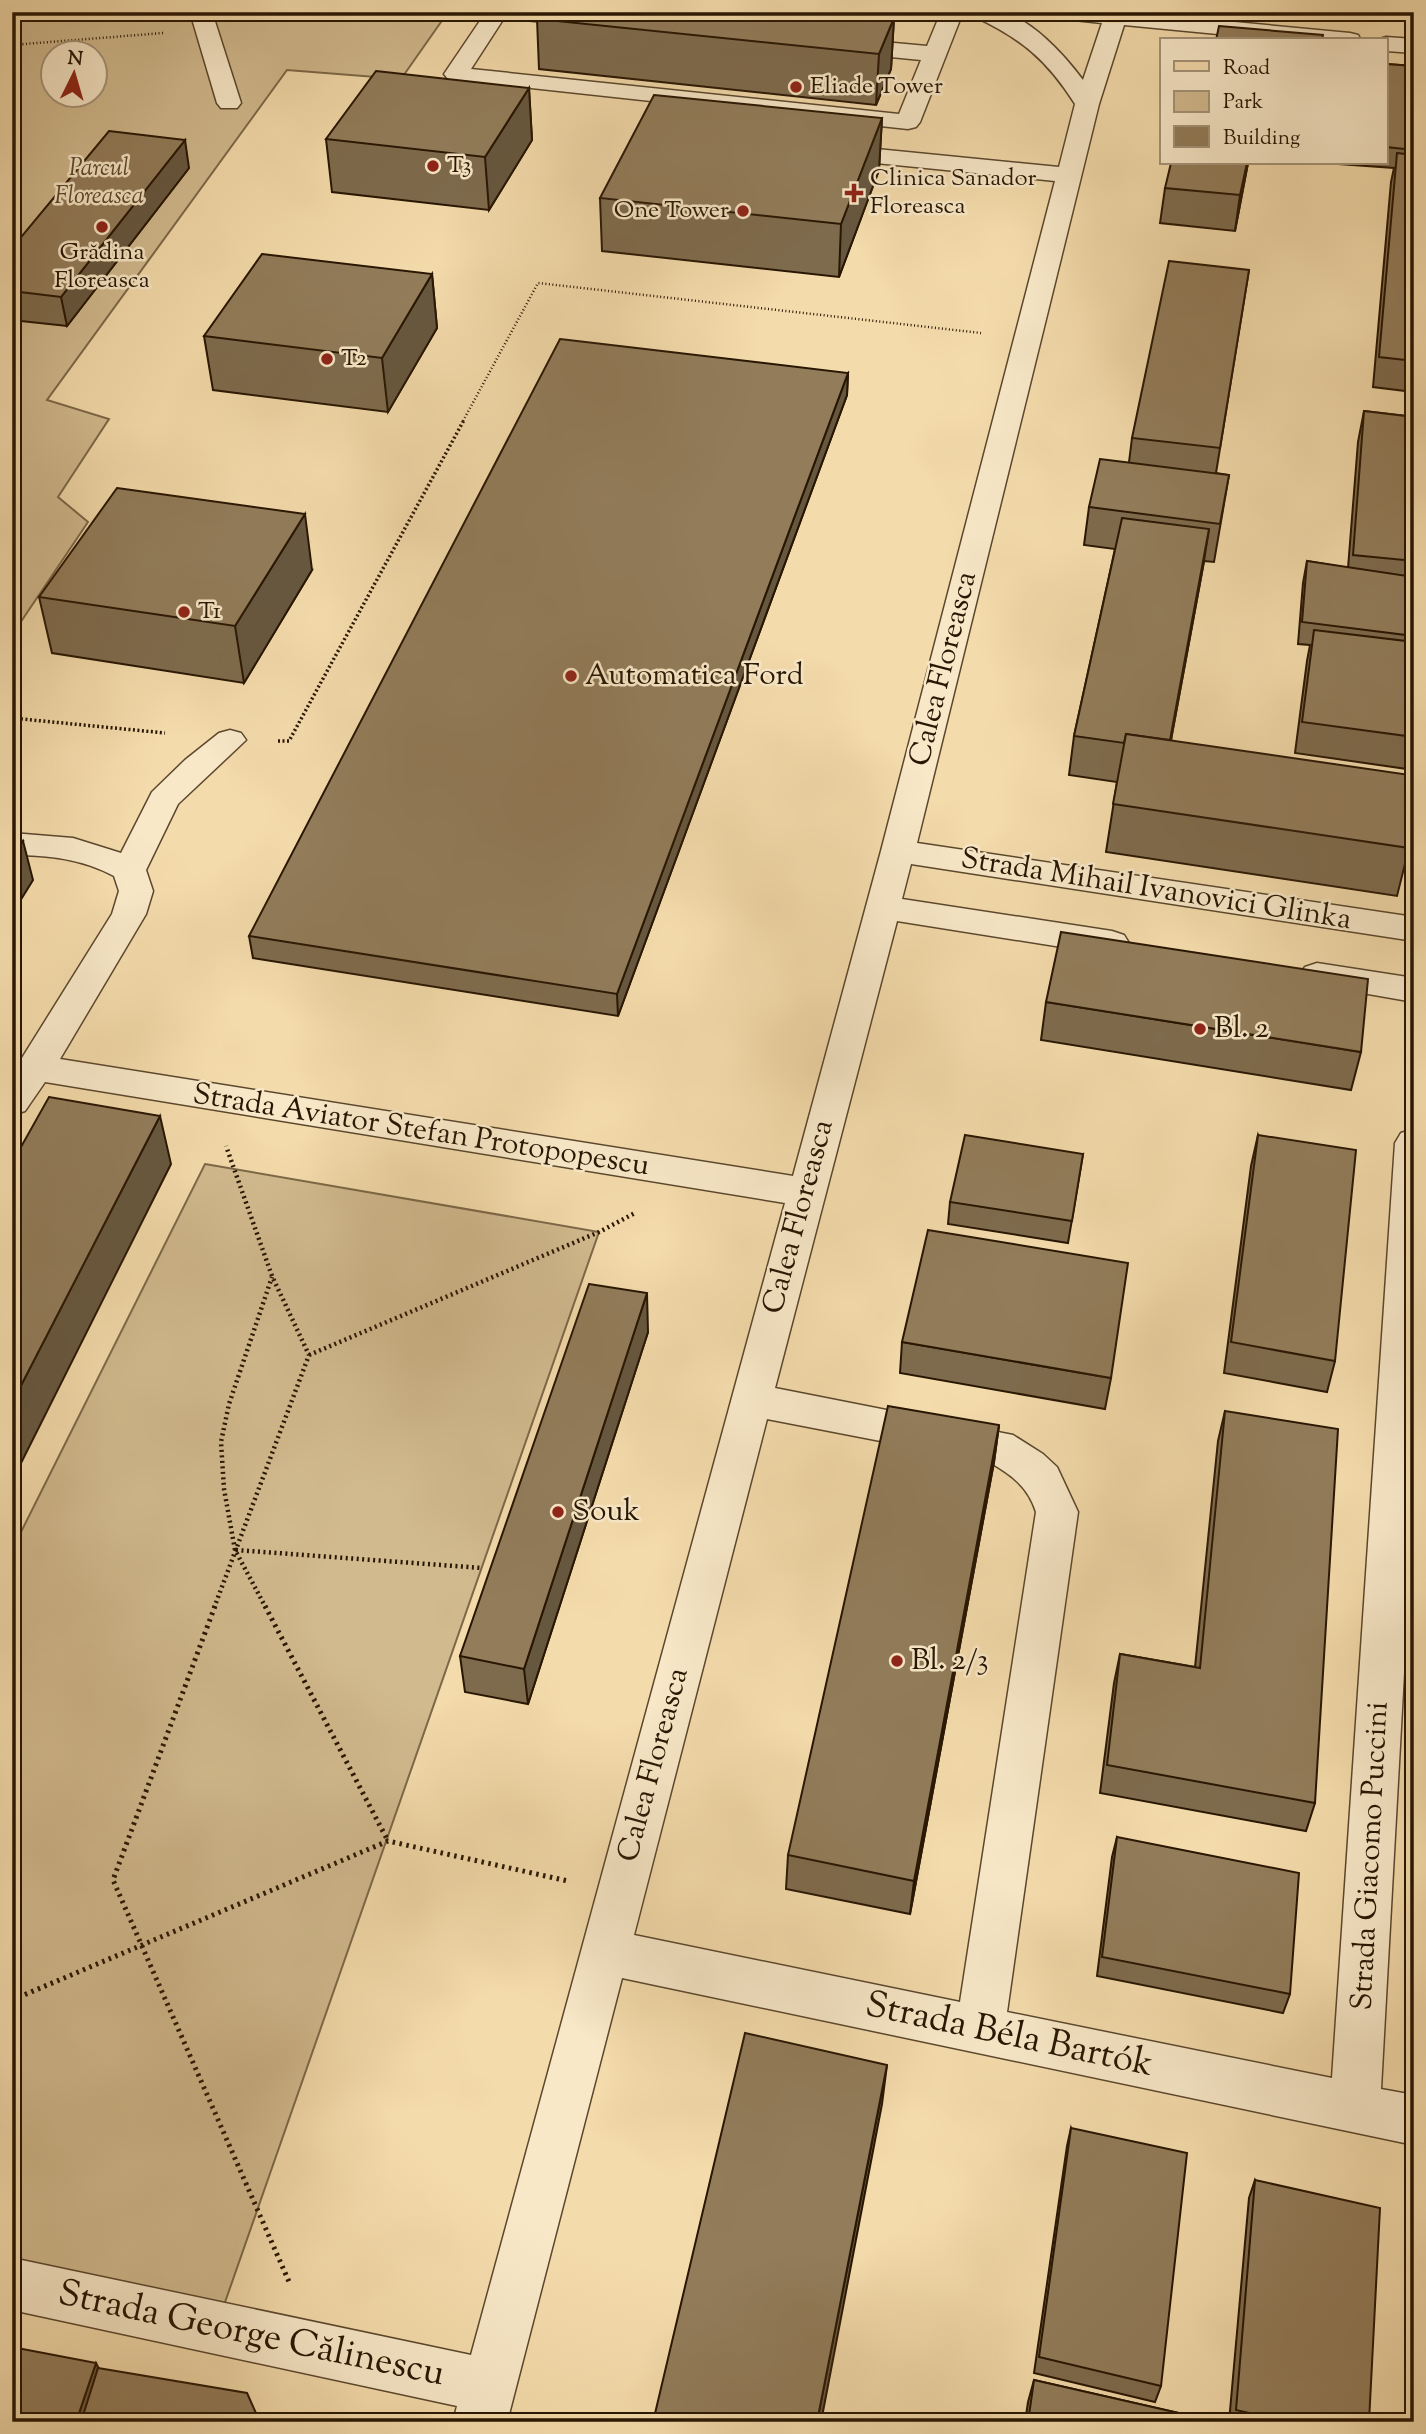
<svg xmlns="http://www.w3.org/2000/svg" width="1426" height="2434" font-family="'Sorts Mill Goudy',serif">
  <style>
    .green { fill: #d1ba8e; stroke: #7c6848; stroke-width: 2; fill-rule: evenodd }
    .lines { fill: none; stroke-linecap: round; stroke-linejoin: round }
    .minor-casing { stroke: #5b472d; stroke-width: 3 }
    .major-casing { stroke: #281603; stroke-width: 3 }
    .path-far3 { stroke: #281603; stroke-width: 2.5; stroke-dasharray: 1 2.5; stroke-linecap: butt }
    .path-far2 { stroke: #281603; stroke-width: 3.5; stroke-dasharray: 2 2.5; stroke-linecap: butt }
    .path-far1 { stroke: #281603; stroke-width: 4.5; stroke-dasharray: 2 3.5; stroke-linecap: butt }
    .path { stroke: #281603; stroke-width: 5; stroke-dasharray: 2.5 4.5; stroke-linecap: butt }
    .minor { fill: #f8e8c8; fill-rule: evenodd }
    .major { fill: #f4dbab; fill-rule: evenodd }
    .wall { fill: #7e6b4d; stroke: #281603; stroke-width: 2 }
    .shaded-wall { fill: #66573f; stroke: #281603; stroke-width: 2 }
    .building { fill: #927c5a; stroke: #281603; stroke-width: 2 }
    .poi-dot { fill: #8f2418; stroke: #f8e8c8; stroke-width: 2.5 }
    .labels { text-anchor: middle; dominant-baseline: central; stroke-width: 5; stroke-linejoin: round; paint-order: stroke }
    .far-poi-label { font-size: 24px; fill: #281603; stroke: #f8e8c8; text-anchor: start }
    .far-park-label { font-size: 24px; font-style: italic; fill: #5b472d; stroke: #f8e8c8 }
    .street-label { font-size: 30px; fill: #281603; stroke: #f8e8c8 }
    .poi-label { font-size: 30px; fill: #281603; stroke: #f8e8c8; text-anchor: start }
    .near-street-label { font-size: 37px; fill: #281603; stroke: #f8e8c8 }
  </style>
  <rect width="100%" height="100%" fill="#f4dbab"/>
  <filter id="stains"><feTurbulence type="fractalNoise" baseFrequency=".00286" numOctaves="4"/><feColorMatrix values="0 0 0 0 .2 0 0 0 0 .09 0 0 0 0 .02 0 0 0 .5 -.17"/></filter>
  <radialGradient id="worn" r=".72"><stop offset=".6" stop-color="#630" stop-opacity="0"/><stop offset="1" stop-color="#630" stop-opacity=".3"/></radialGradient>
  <g class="green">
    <path d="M12,12H448L401,79L287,70L47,400L109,419L58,497L88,522L12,635ZM52,52H94V94H52Z"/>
    <path d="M205,1164L599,1232L216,2328L12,2284V1550Z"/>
  </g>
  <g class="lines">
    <defs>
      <g id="minor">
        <path d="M190,12H212L241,103L237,108H221L217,103Z"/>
        <path d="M486,12H582L600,15L603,20L600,25L592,27L515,19L506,15L471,69L899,114L921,60L840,52L832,50L829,45L832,40L840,38L927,46L941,12H963L920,122L916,127L908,129L448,79L444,74Z"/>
        <path d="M972,12C981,12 991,11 999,12C1030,16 1066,57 1083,80L1102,23L1046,17L1043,12H1128L1350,33L1358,35L1361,40H1281L1124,25L1099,104L917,843L1414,917V941L911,864L902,899L1112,931L1124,935L1129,943L1124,951L1112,955L897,921L775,1388L1013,1435L1043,1454L1057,1467L1078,1512L1007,2012L1332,2078L1395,1143L1401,1133L1414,1129V1492L1381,2089L1414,2095V2145L622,1978L507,2422H453L457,2406L12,2310V2258L471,2355L785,1203L45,1082L25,1111L12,1115V1074L112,914L119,891L114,876C82,859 49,855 12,855V833L73,838L121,853L152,792L185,760L219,733L230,730L241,733L246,740L178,804L146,870L153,891L146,914L60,1059L793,1176L881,851L1055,181L826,158L817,156L814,151L817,146L826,144L1059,167L1075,104C1047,60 1022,39 975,17ZM767,1419L989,1462C1012,1475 1028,1487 1036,1512L960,2002L634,1935Z"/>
        <path d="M1386,37L1414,39V53L1386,51V40H1377Z"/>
        <path d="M1317,963L1414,978V1002L1305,983L1299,975L1305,967Z"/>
      </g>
      <path id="major" d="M1106,12H1128L1123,23H1107L1104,18Z"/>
    </defs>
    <use href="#minor" class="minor-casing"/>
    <use href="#major" class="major-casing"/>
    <g class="path-far3">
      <path d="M12,45L163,33"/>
      <path d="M463,421L538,283L981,333"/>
    </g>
    <g class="path-far2">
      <path d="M12,718L165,733"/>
      <path d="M278,741H289L464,420"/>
    </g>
    <g class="path-far1">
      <path d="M309,1355L599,1232L635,1213"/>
      <path d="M236,1550L482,1568"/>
      <path d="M214,1608L309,1355L272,1276L226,1146"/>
      <path d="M266,1608L235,1550L224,1489L221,1442L229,1404L272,1277"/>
    </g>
    <g class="path">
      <path d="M215,1606L113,1880L290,2284"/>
      <path d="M265,1606L388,1841"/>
      <path d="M12,2000L388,1841L568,1881"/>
    </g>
    <use href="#minor" class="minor"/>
    <use href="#major" class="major"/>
  </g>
  <g class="wall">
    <path d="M1345,12H1414V19Z"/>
    <path d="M894,18L891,69L876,105L539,69L537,19Z"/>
    <path d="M1386,64L1414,66V392L1373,387L1391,182L1394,168L1339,164V163H1386Z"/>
    <path d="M529,88L532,140L489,210L332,192L326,139Z"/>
    <path d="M882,118L879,170L839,277L602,251L600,198Z"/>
    <path d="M1248,163L1235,231L1160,223L1165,188Z"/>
    <path d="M189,168L67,326L12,320V248Z"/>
    <path d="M1249,270L1216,473L1229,475L1214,562L1204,561L1171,740L1409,848L1397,896L1106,852L1117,782L1069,775L1074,736L1115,549L1084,545L1089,507L1129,462L1132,438Z"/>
    <path d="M432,274L437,328L388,412L213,390L204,336Z"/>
    <path d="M848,373L847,395L618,1016L253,958L249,936Z"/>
    <path d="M1364,411L1414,417V770L1295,753L1307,661L1310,645L1298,644L1303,583L1307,561L1348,568L1358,442Z"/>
    <path d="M312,570L244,683L52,653L39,597Z"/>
    <path d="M1046,1002L1361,1052L1351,1090L1041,1040Z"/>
    <path d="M1258,1135L1335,1361L1327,1392L1224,1373L1251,1166Z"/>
    <path d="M1083,1154L1068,1243L948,1224L950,1202Z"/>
    <path d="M648,1332L528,1704L465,1692L460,1656Z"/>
    <path d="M902,1342L1111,1378L1105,1409L900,1373Z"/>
    <path d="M1225,1411L1315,1803L1306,1831L1100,1793L1114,1683L1120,1654L1195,1667L1218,1441Z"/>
    <path d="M999,1425L994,1462L910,1914L786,1889L788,1855Z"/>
    <path d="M1117,1837L1290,1994L1283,2013L1097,1976L1112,1857Z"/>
    <path d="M1071,2128L1161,2386L1155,2402L1034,2373L1067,2146Z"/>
    <path d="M1255,2180L1369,2422H1229L1249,2198Z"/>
    <path d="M1034,2380L1218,2422H1025L1028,2402Z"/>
  </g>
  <g class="shaded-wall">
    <path d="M894,18L891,69L876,105L879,54Z"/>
    <path d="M529,88L532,140L489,210L485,157Z"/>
    <path d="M882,118L879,170L839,277L841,224Z"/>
    <path d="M185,140L189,168L67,326L61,297Z"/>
    <path d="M1247,163H1248L1235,231L1240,195Z"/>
    <path d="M432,274L437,328L388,412L382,358Z"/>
    <path d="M848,373L847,395L618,1016L617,994Z"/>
    <path d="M305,514L312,570L244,683L235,626Z"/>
    <path d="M1209,529L1203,567L1162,788L1168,749Z"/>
    <path d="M23,841L33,880L12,914V858Z"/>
    <path d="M160,1116L171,1164L12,1481V1403Z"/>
    <path d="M647,1293L648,1332L528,1704L524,1669Z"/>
    <path d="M999,1425L994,1462L910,1914L914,1881Z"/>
    <path d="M887,2065L882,2104L821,2422H817Z"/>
    <path d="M96,2363L110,2390L99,2422H76Z"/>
  </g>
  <g class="building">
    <path d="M541,12H832L894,18L879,54L537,19Z"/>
    <path d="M1219,26L1323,35L1322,40H1216Z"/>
    <path d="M1386,64L1414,66V150L1386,147Z"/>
    <path d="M376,71L529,88L485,157L326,139Z"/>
    <path d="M654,95L882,118L841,224L600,198Z"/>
    <path d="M109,131L185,140L61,297L12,291V248Z"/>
    <path d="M1397,153L1414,155V361L1379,357Z"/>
    <path d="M1171,163H1247L1240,195L1165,188Z"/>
    <path d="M262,254L432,274L382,358L204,336Z"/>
    <path d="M1169,261L1249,270L1220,448L1132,438Z"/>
    <path d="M560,339L848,373L617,994L249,936Z"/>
    <path d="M1364,411L1414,417V561L1353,555Z"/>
    <path d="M1100,459L1229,475L1220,524L1089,507Z"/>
    <path d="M117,488L305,514L235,626L39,597Z"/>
    <path d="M1122,518L1209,529L1170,740L1126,734L1124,743L1074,736Z"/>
    <path d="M1307,561L1414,577V636L1302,622Z"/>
    <path d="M1314,630L1414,642V737L1302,722Z"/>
    <path d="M1126,734L1410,775L1409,848L1113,804Z"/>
    <path d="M12,839L23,841L12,858Z"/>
    <path d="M1061,932L1368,979L1361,1052L1046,1002Z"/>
    <path d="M49,1097L160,1116L12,1403V1163Z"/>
    <path d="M965,1135L1083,1154L1072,1221L950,1202Z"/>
    <path d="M1258,1135L1356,1150L1335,1361L1231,1342Z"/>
    <path d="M928,1230L1128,1263L1111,1378L902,1342Z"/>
    <path d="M589,1284L647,1293L524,1669L460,1656Z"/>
    <path d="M888,1406L999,1425L914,1881L788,1855Z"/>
    <path d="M1225,1411L1338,1429L1315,1803L1107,1765L1120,1654L1200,1668Z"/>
    <path d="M1117,1837L1299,1873L1290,1994L1102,1957Z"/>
    <path d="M745,2033L887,2065L817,2422H653Z"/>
    <path d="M1071,2128L1187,2153L1161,2386L1039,2357Z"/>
    <path d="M1255,2180L1380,2208L1369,2422H1288L1236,2410Z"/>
    <path d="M12,2347L96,2363L76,2422H12Z"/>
    <path d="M98,2368L247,2393L260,2422H81Z"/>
    <path d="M1034,2380L1218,2422H1028Z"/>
  </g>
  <g class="poi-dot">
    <circle cx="796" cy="87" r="7"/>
    <circle cx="433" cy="166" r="7"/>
    <path d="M850.5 182.5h7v7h7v7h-7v7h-7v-7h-7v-7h7z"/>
    <circle cx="743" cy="211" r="7"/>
    <circle cx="102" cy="227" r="7"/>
    <circle cx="327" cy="359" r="7"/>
    <circle cx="184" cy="612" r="7"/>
    <circle cx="571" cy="676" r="7"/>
    <circle cx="1200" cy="1029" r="7"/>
    <circle cx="558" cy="1512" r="7"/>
    <circle cx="897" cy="1661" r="7"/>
  </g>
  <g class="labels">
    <g class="far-poi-label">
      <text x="810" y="87">Eliade Tower</text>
      <text x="447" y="166">T3</text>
      <text x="870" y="179">Clinica Sanador<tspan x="870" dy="28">Floreasca</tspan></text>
      <text x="729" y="211" text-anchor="end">One Tower</text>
      <text x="102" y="253" text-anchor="middle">Grădina<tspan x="102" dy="28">Floreasca</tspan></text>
      <text x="341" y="359">T2</text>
      <text x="198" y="612">T1</text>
    </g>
    <g class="far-park-label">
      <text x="99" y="169">Parcul<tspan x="99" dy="28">Floreasca</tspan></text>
    </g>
    <g class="street-label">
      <text transform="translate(944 669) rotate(-76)">Calea Floreasca</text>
      <text transform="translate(1156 890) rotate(9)">Strada Mihail Ivanovici Glinka</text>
      <text transform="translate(421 1131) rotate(9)">Strada Aviator Stefan Protopopescu</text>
      <text transform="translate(799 1217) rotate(-75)">Calea Floreasca</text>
      <text transform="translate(654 1765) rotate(-75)">Calea Floreasca</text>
      <text transform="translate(1371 1856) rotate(-87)">Strada Giacomo Puccini</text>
    </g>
    <g class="poi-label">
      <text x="585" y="676">Automatica Ford</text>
      <text x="1214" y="1029">Bl. 2</text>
      <text x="572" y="1512">Souk</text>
      <text x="911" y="1661">Bl. 2/3</text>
    </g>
    <g class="near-street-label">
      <text transform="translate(1009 2036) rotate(12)">Strada Béla Bartók</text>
      <text transform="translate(251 2335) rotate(12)">Strada George Călinescu</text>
    </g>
  </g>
  <rect width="1426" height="2434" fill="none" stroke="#f4dbab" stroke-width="42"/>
  <rect x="14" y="14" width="1398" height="2406" fill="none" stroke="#281603" stroke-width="3.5"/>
  <rect x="21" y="21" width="1384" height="2392" fill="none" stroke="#281603" stroke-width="2"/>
  <rect x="1160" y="38" width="228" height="126" fill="#f8e8c8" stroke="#a59479" stroke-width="2"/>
  <rect x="1174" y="61" width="35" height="10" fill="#f4dbab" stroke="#a59479" stroke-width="2"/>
  <text x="1223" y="74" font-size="21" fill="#281603">Road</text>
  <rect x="1174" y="91" width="35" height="21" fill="#d1ba8e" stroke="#a59479" stroke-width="2"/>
  <text x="1223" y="108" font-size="21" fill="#281603">Park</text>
  <rect x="1174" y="126" width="35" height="21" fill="#927c5a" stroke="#a59479" stroke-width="2"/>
  <text x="1223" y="144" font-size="21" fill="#281603">Building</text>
  <g transform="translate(74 74) rotate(5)"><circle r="33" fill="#f8e8c8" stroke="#a59479" stroke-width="2"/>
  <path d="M0-5L12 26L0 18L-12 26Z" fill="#8f2418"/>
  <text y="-10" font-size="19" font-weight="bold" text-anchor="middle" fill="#281603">N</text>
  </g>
  <rect width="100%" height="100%" filter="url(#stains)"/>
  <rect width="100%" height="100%" fill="url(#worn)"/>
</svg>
